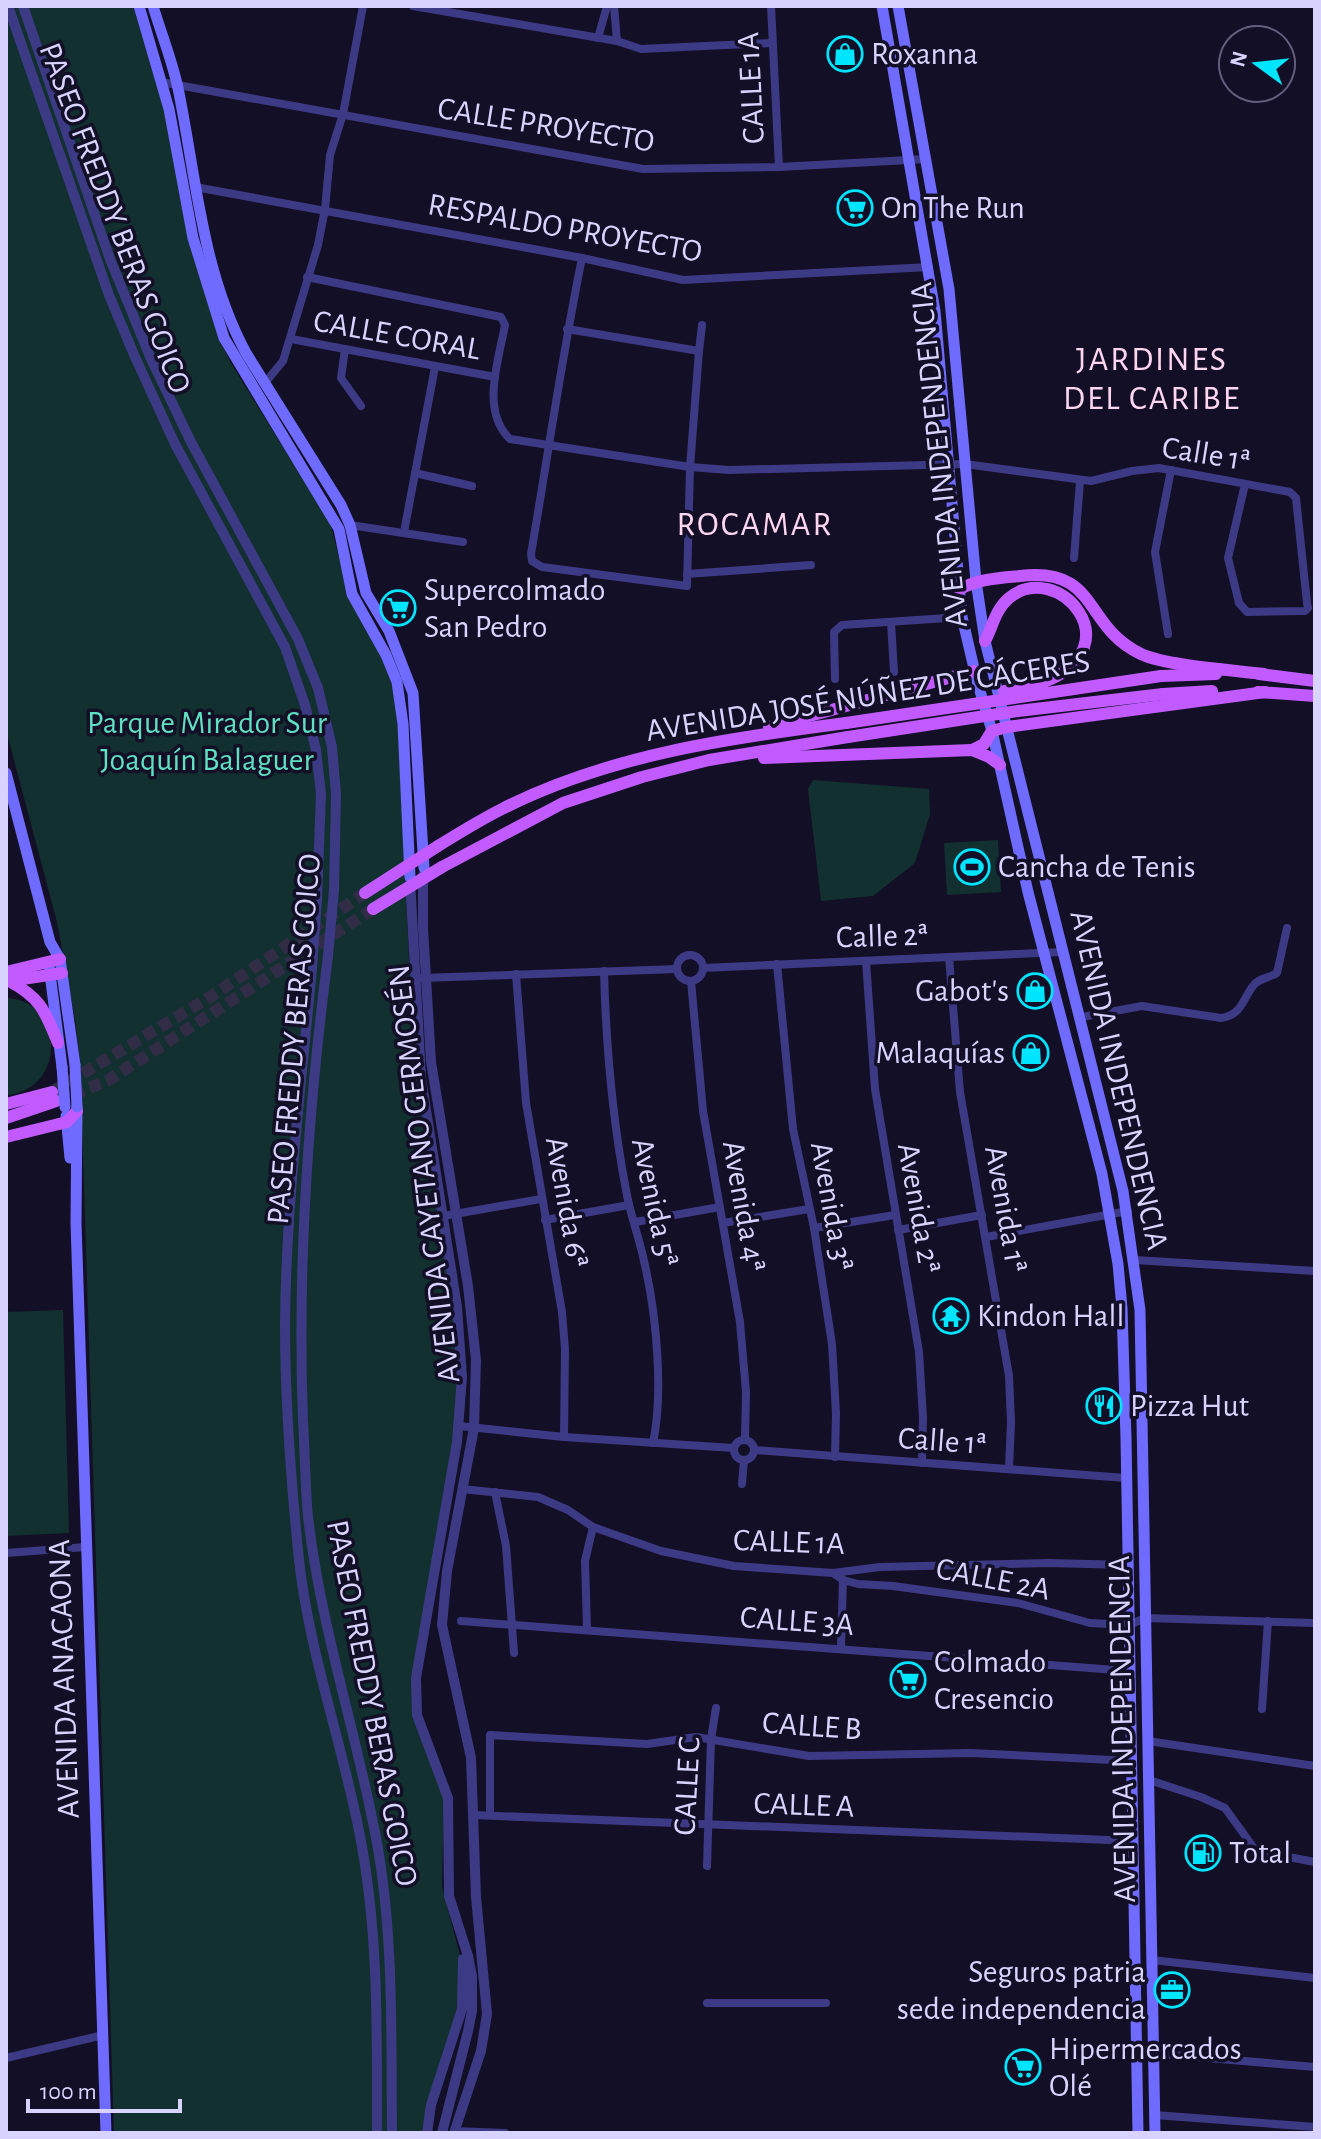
<svg xmlns="http://www.w3.org/2000/svg" width="1321" height="2139" font-family="'Alegreya Sans',sans-serif">
  <style>
    .green { fill: #12302f }
    .lines { fill: none; stroke-linecap: round; stroke-linejoin: round }
    .primary-tunnel { stroke: #312d47; stroke-width: 12; stroke-dasharray: 12 6; stroke-linecap: butt }
    .minor { stroke: #3d3a85; stroke-width: 8 }
    .tertiary { stroke: #3d3a85; stroke-width: 10 }
    .secondary { stroke: #6f6bff; stroke-width: 11 }
    .primary { stroke: #c25bff; stroke-width: 12 }
    .tertiary-bridge { stroke: #3d3a85; stroke-width: 10 }
    .secondary-bridge { stroke: #6f6bff; stroke-width: 11 }
    .primary-bridge { stroke: #c25bff; stroke-width: 12 }
    .labels { text-anchor: middle; dominant-baseline: central; stroke-width: 7; stroke-linejoin: round; paint-order: stroke }
    .poi-label { font-size: 32px; fill: #d9d4ff; stroke: #130f26; text-anchor: start }
    .street-label { font-size: 32px; fill: #d9d4ff; stroke: #130f26 }
    .park-label { font-size: 32px; fill: #5fe0c0; stroke: #130f26 }
    .neighbourhood-label { font-size: 34px; letter-spacing: 2px; fill: #ffd6f0; stroke: #130f26 }
  </style>
  <rect width="100%" height="100%" fill="#130f26"/>
  <g class="green">
    <path d="M6,6H133L164,110L188,239L219,340L232,365L330,523L351,603L381,657L392,684L398,725L413,1046L417,1086L452,1293L459,1400L413,1704L444,1801L442,1887L466,1978L435,2109L432,2133H114L80,1060L75,1019L57,922L6,730Z"/>
    <path d="M813,780L929,789L930,814L915,863L873,896L821,901L808,789Z"/>
    <path d="M998,840L1001,892L947,895L944,843Z"/>
    <path d="M6,998C64,999 68,1090 6,1095Z"/>
    <path d="M63,1310L69,1533L6,1536V1312Z"/>
  </g>
  <g class="lines">
    <g class="primary-tunnel">
      <path d="M52,1092L210,997L365,893"/>
      <path d="M56,1101L107,1081L373,909"/>
    </g>
    <g class="minor">
      <path d="M413,6L617,41L641,49L772,43"/>
      <path d="M614,6L617,41"/>
      <path d="M771,6L779,167"/>
      <path d="M598,38L607,6"/>
      <path d="M161,82L643,169L779,167L927,159"/>
      <path d="M195,187L582,258L683,280L929,267"/>
      <path d="M307,277L501,317L505,325C499,359 480,411 510,439L690,467L729,470L965,464L1091,481L1132,471L1159,468L1290,492L1296,498L1307,603L1308,608L1305,611L1247,612L1239,603L1228,558L1245,484"/>
      <path d="M567,329L699,351L690,467L687,586L542,567L532,561L531,554C548,455 562,356 582,258"/>
      <path d="M291,339L495,377"/>
      <path d="M345,349L341,378L361,406"/>
      <path d="M699,351L702,325"/>
      <path d="M264,384L283,361L318,245L325,209L330,155L343,114L363,6"/>
      <path d="M415,473L472,486"/>
      <path d="M350,525L463,542"/>
      <path d="M404,532L435,367"/>
      <path d="M1074,558L1080,481"/>
      <path d="M687,574L811,565"/>
      <path d="M891,622L894,672"/>
      <path d="M1168,634L1155,552L1171,470"/>
      <path d="M835,679L834,632L842,625L962,617"/>
      <circle cx="690" cy="968" r="13"/>
      <path d="M949,957L960,1092L1009,1376L1011,1422L1009,1469"/>
      <path d="M866,961L875,1089L919,1352L923,1418L922,1463"/>
      <path d="M777,964L793,1129L814,1228L832,1344L836,1413L835,1457"/>
      <path d="M703,968L1063,952"/>
      <path d="M604,971C606,1045 612,1117 626,1190C630,1214 639,1237 644,1261C656,1312 664,1391 653,1443"/>
      <path d="M516,974L526,1103L562,1312L565,1349L564,1437"/>
      <path d="M422,978L677,969"/>
      <path d="M691,981L703,1111L740,1322L746,1392L745,1440"/>
      <path d="M1082,1017L1142,1006L1221,1018C1242,1015 1242,1000 1253,986C1258,978 1270,978 1277,973L1287,928"/>
      <path d="M443,1216L541,1199"/>
      <path d="M545,1220L629,1205"/>
      <path d="M635,1222L720,1207"/>
      <path d="M723,1223L809,1209"/>
      <path d="M814,1228L895,1215"/>
      <path d="M898,1230L982,1215"/>
      <path d="M986,1237L1128,1211"/>
      <path d="M1135,1260L1315,1271"/>
      <path d="M459,1426L564,1437L734,1448"/>
      <circle cx="744" cy="1450" r="10"/>
      <path d="M754,1450L1126,1478"/>
      <path d="M742,1484L744,1460"/>
      <path d="M462,1489L538,1497L568,1510L593,1527L661,1551L734,1566L833,1573L880,1567L1049,1563L1128,1565"/>
      <path d="M495,1492L506,1546L514,1653"/>
      <path d="M6,1553L86,1547"/>
      <path d="M833,1573L843,1580L858,1584L893,1586L1018,1603L1090,1623L1129,1625L1145,1618L1315,1623"/>
      <path d="M461,1621L1130,1671"/>
      <path d="M587,1629L585,1561L593,1527"/>
      <path d="M841,1648L843,1580"/>
      <path d="M1262,1709L1268,1621"/>
      <path d="M1148,1741L1315,1766"/>
      <path d="M1149,1780L1201,1797L1225,1808L1256,1851L1315,1862"/>
      <path d="M473,1815L1134,1841"/>
      <path d="M490,1815V1735L647,1744L696,1737L809,1756L971,1753L1132,1761"/>
      <path d="M707,1866L711,1739L716,1708"/>
      <path d="M1152,1960L1315,1978"/>
      <path d="M707,2003H826"/>
      <path d="M1137,2052L1315,2067"/>
      <path d="M6,2058L103,2035"/>
      <path d="M1155,2115L1315,2127"/>
      <path d="M454,2131L505,2133"/>
    </g>
    <g class="tertiary">
      <path d="M8,6L109,295L135,357L175,444L285,647L305,705L316,750L321,794L317,899"/>
      <path d="M23,6L110,259L151,359L191,442L298,639L318,688L332,747L336,794L334,890"/>
      <path d="M423,875V928L431,1062L468,1286L476,1360L474,1428L447,1571L442,1625L471,1758L476,1897L487,2014L481,2051L454,2133"/>
      <path d="M410,879L421,1078L457,1307L462,1377L457,1442L416,1678L417,1715L448,1798L449,1896L468,1956L472,1976V2011L468,2031L442,2133"/>
      <path d="M328,956C308,1110 297,1265 303,1421C305,1453 305,1485 308,1517C321,1629 357,1734 377,1843C394,1938 391,2037 392,2133"/>
      <path d="M312,968C301,1087 286,1206 285,1324C285,1402 291,1482 299,1560C309,1650 340,1737 358,1826C379,1926 377,2031 377,2133"/>
      <path d="M427,2133L431,2105L462,2009L463,1959"/>
    </g>
    <g class="secondary">
      <path d="M139,6L169,109L193,238L224,338L339,529L352,594L386,655L397,682L403,724L410,877"/>
      <path d="M153,6C161,33 172,60 178,88C196,176 202,272 246,353L341,505L350,525L366,593L389,631L413,693L424,868"/>
      <path d="M882,6L935,311L962,617L977,681L992,731L1028,892L1102,1174L1118,1264L1122,1308L1126,1438L1138,2133"/>
      <path d="M898,6L949,289L976,581L985,641L1123,1191L1140,1310L1155,2133"/>
      <path d="M6,773L50,942L60,959L75,1065"/>
      <path d="M49,966L62,1067"/>
      <path d="M77,1107L76,1223L106,2133"/>
      <path d="M66,1116L70,1158"/>
    </g>
    <g class="primary">
      <path d="M960,589C979,579 998,578 1020,576C1100,567 1082,626 1141,654C1167,666 1233,670 1264,674"/>
      <path d="M985,641C993,626 995,610 1009,598C1057,558 1135,646 1044,682"/>
      <path d="M1259,674L1315,681"/>
      <path d="M1161,676L1216,674"/>
      <path d="M1258,692L1315,696"/>
      <path d="M1163,694L1212,691"/>
      <path d="M769,727L974,671"/>
      <path d="M972,750L984,744L992,731L1007,727L1265,692"/>
      <path d="M764,758L972,750L989,757L1000,765"/>
      <path d="M438,846C459,833 480,820 502,809C608,755 729,738 846,723"/>
      <path d="M442,867L563,803L642,777L709,760L848,737"/>
      <path d="M6,972L60,959"/>
      <path d="M9,981C41,998 45,1011 58,1043"/>
      <path d="M9,981L62,973"/>
      <path d="M6,1104L52,1092"/>
      <path d="M6,1118L56,1101"/>
      <path d="M6,1137L67,1122L77,1111"/>
    </g>
    <g class="tertiary-bridge">
      <path d="M328,956L334,890"/>
      <path d="M312,968L317,899"/>
    </g>
    <g class="secondary-bridge">
      <path d="M75,1065L77,1107"/>
      <path d="M62,1067L65,1107"/>
    </g>
    <g class="primary-bridge">
      <path d="M1004,691L1044,682"/>
      <path d="M846,723L1161,676"/>
      <path d="M848,737L1018,711L1163,694"/>
      <path d="M365,893L438,846"/>
      <path d="M373,909L442,867"/>
    </g>
  </g>
  <defs>
    <symbol id="shop-ring" viewBox="-11 -11 22 22"><circle r="9.5" fill="#130f26" stroke="#00e5ff" stroke-width="1.5"/><path d="M-5-2.5h2.3a2.7 3.5 0 0 1 5.4 0H5L5.5 6h-11ZM-1.5-2.5h3a1.5 2.3 0 0 0-3 0Z" fill="#00e5ff"/></symbol>
    <symbol id="supermarket-ring" viewBox="-11 -11 22 22"><circle r="9.5" fill="#130f26" stroke="#00e5ff" stroke-width="1.5"/><path d="M-6-5.5h2.5l.6 2H6L4.5 2H-2.5L-4.4-4H-6ZM-1.5 3.2a1.3 1.3 0 1 0 .1 0ZM3 3.2a1.3 1.3 0 1 0 .1 0Z" fill="#00e5ff"/></symbol>
    <symbol id="stadium-ring" viewBox="-11 -11 22 22"><circle r="9.5" fill="#130f26" stroke="#00e5ff" stroke-width="1.5"/><path d="M0-5a6.5 5 0 1 0 0 10a6.5 5 0 1 0 0-10ZM-3.5-1.8h7v3.6h-7Z" fill="#00e5ff"/></symbol>
    <symbol id="temple-ring" viewBox="-11 -11 22 22"><circle r="9.5" fill="#130f26" stroke="#00e5ff" stroke-width="1.5"/><path d="M0-6L5-2H3V0L6.5 2.5H4V6H1.5V3h-3V6H-4V2.5H-6.5L-3 0V-2H-5Z" fill="#00e5ff"/></symbol>
    <symbol id="restaurant-ring" viewBox="-11 -11 22 22"><circle r="9.5" fill="#130f26" stroke="#00e5ff" stroke-width="1.5"/><path d="M-5-6h1v4h1v-4h1v4h1v-4h1v5L-1.5 .5V6h-2V.5L-5-1ZM5-6V6H3V1.5H1.5Q1.5-4 5-6Z" fill="#00e5ff"/></symbol>
    <symbol id="fuel-ring" viewBox="-11 -11 22 22"><circle r="9.5" fill="#130f26" stroke="#00e5ff" stroke-width="1.5"/><path d="M-5.5-6h7V0h2V4h1.3V-2.5L3-4.5l.8-.8L6-3V5H2.5V1h-1V6h-7ZM-4.2-4.7v3.2H.2V-4.7Z" fill="#00e5ff"/></symbol>
    <symbol id="office-ring" viewBox="-11 -11 22 22"><circle r="9.5" fill="#130f26" stroke="#00e5ff" stroke-width="1.5"/><path d="M-6-3h4V-5.5h4V-3h4V5H-6ZM-1-4.5V-3h2v-1.5ZM-6 0V1H6V0Z" fill="#00e5ff"/></symbol>
  </defs>
  <g fill-rule="evenodd">
    <use href="#shop-ring" x="825" y="34" width="40" height="40"/>
    <use href="#supermarket-ring" x="835" y="188" width="40" height="40"/>
    <use href="#supermarket-ring" x="378" y="588" width="40" height="40"/>
    <use href="#stadium-ring" x="952" y="847" width="40" height="40"/>
    <use href="#shop-ring" x="1015" y="971" width="40" height="40"/>
    <use href="#shop-ring" x="1011" y="1033" width="40" height="40"/>
    <use href="#temple-ring" x="931" y="1296" width="40" height="40"/>
    <use href="#restaurant-ring" x="1084" y="1386" width="40" height="40"/>
    <use href="#supermarket-ring" x="888" y="1660" width="40" height="40"/>
    <use href="#fuel-ring" x="1183" y="1833" width="40" height="40"/>
    <use href="#office-ring" x="1152" y="1970" width="40" height="40"/>
    <use href="#supermarket-ring" x="1003" y="2047" width="40" height="40"/>
  </g>
  <g class="labels">
    <g class="poi-label">
      <text x="871" y="54">Roxanna</text>
      <text x="881" y="208">On The Run</text>
      <text x="424" y="590">Supercolmado<tspan x="424" dy="37">San Pedro</tspan></text>
      <text x="998" y="867">Cancha de Tenis</text>
      <text x="1009" y="991" text-anchor="end">Gabot's</text>
      <text x="1005" y="1053" text-anchor="end">Malaquías</text>
      <text x="977" y="1316">Kindon Hall</text>
      <text x="1130" y="1406">Pizza Hut</text>
      <text x="934" y="1662">Colmado<tspan x="934" dy="37">Cresencio</tspan></text>
      <text x="1229" y="1853">Total</text>
      <text x="1146" y="1972" text-anchor="end">Seguros patria<tspan x="1146" dy="37">sede independencia</tspan></text>
      <text x="1049" y="2049">Hipermercados<tspan x="1049" dy="37">Olé</tspan></text>
    </g>
    <g class="street-label">
      <text transform="translate(751 88) rotate(-93)">CALLE 1A</text>
      <text transform="translate(546 125) rotate(9)">CALLE PROYECTO</text>
      <text transform="translate(115 218) rotate(69)">PASEO FREDDY BERAS GOICO</text>
      <text transform="translate(565 228) rotate(10)">RESPALDO PROYECTO</text>
      <text transform="translate(397 335) rotate(10)">CALLE CORAL</text>
      <text transform="translate(1206 454) rotate(9)">Calle 1ª</text>
      <text transform="translate(939 455) rotate(-96)">AVENIDA INDEPENDENCIA</text>
      <text transform="translate(868 696) rotate(-9)">AVENIDA JOSÉ NÚÑEZ DE CÁCERES</text>
      <text transform="translate(882 936) rotate(-2)">Calle 2ª</text>
      <text transform="translate(294 1039) rotate(-85)">PASEO FREDDY BERAS GOICO</text>
      <text transform="translate(1119 1080) rotate(77)">AVENIDA INDEPENDENCIA</text>
      <text transform="translate(424 1174) rotate(-97)">AVENIDA CAYETANO GERMOSÉN</text>
      <text transform="translate(567 1202) rotate(80)">Avenida 6ª</text>
      <text transform="translate(655 1202) rotate(78)">Avenida 5ª</text>
      <text transform="translate(744 1206) rotate(80)">Avenida 4ª</text>
      <text transform="translate(832 1206) rotate(80)">Avenida 3ª</text>
      <text transform="translate(919 1208) rotate(80)">Avenida 2ª</text>
      <text transform="translate(1006 1209) rotate(80)">Avenida 1ª</text>
      <text transform="translate(942 1441) rotate(4)">Calle 1ª</text>
      <text transform="translate(789 1542) rotate(2)">CALLE 1A</text>
      <text transform="translate(993 1579) rotate(11)">CALLE 2A</text>
      <text transform="translate(797 1621) rotate(4)">CALLE 3A</text>
      <text transform="translate(64 1679) rotate(-92)">AVENIDA ANACAONA</text>
      <text transform="translate(372 1703) rotate(79)">PASEO FREDDY BERAS GOICO</text>
      <text transform="translate(812 1726) rotate(4)">CALLE B</text>
      <text transform="translate(1122 1729) rotate(-91)">AVENIDA INDEPENDENCIA</text>
      <text transform="translate(687 1786) rotate(-87)">CALLE C</text>
      <text transform="translate(804 1805) rotate(2)">CALLE A</text>
    </g>
    <g class="park-label">
      <text x="207" y="723">Parque Mirador Sur<tspan x="207" dy="37">Joaquín Balaguer</tspan></text>
    </g>
    <g class="neighbourhood-label">
      <text x="1152" y="360">JARDINES<tspan x="1152" dy="39">DEL CARIBE</tspan></text>
      <text x="755" y="525">ROCAMAR</text>
    </g>
  </g>
  <rect width="1321" height="2139" fill="none" stroke="#d9d4ff" stroke-width="16"/>
  <g transform="translate(1257 64) rotate(285)"><circle r="38" fill="#130f26" stroke="#625e7d" stroke-width="2"/>
  <path d="M0-6L14 30L0 20L-14 30Z" fill="#00e5ff"/>
  <text y="-12" font-size="22" font-weight="bold" text-anchor="middle" fill="#d9d4ff">N</text>
  </g>
  <path d="M28 2099v12h152v-12" fill="none" stroke="#d9d4ff" stroke-width="4"/>
  <text x="40" y="2099" font-size="24" fill="#d9d4ff" stroke="#130f26" stroke-width="6" paint-order="stroke">100 m</text>
</svg>
